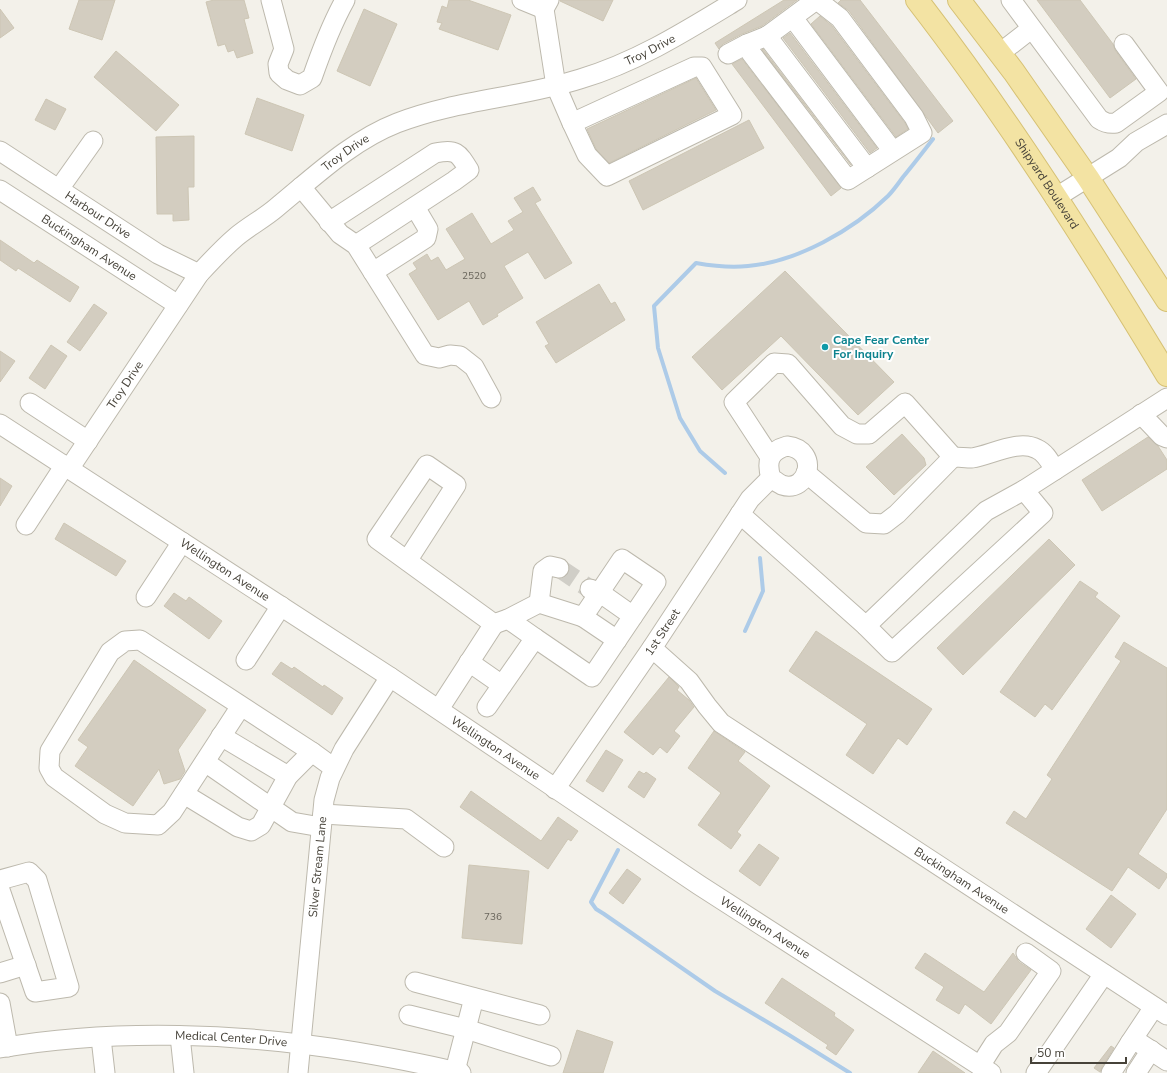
<svg xmlns="http://www.w3.org/2000/svg" width="1167" height="1073" font-family="'Nunito Sans',sans-serif">
  <style>
    .lines { fill: none; stroke-linecap: round; stroke-linejoin: round }
    .stream { stroke: #adcbe8; stroke-width: 4 }
    .building { fill: #d3cdc0; stroke: #cdc6b4 }
    .minor-tunnel { stroke: #d0cec7; stroke-width: 19; stroke-dasharray: 19 10; stroke-linecap: butt }
    .minor-casing { stroke: #bdb9ad; stroke-width: 21 }
    .major-casing { stroke: #d6c174; stroke-width: 24 }
    .minor { stroke: #fff; stroke-width: 19 }
    .major { stroke: #f3e3a3; stroke-width: 22 }
    .culture-dot { fill: #0f9aa8; stroke: #fff; stroke-width: 1.5 }
    .labels { text-anchor: middle; dominant-baseline: central; stroke-width: 4; stroke-linejoin: round; paint-order: stroke }
    .number-label { font-size: 10px; fill: #69655b }
    .street-label { font-size: 12px; fill: #464239; stroke: #fff }
    .culture-label { font-size: 12px; font-weight: bold; fill: #0d838f; stroke: #fff; text-anchor: start }
  </style>
  <rect width="100%" height="100%" fill="#f3f1ea"/>
  <g class="lines">
    <g class="stream">
      <path d="M725,473L700,451L680,418L658,348L654,306L696,263C713,266 731,268 748,266C797,262 853,230 888,196C893,191 898,184 903,177C913,165 923,152 933,139"/>
      <path d="M745,631L763,591L760,558"/>
      <path d="M618,850L591,902L596,909L604,914L715,991L789,1035L850,1073"/>
    </g>
  </g>
  <g class="building">
    <path d="M79,0H115L102,40L69,29Z"/>
    <path d="M214,0H244L249,18L244,19L253,53L237,58L234,50L228,52L225,44L218,46L206,2Z"/>
    <path d="M449,0H468L511,15L498,50L439,29L442,23L437,22L442,6L447,8Z"/>
    <path d="M560,0H613L603,21L560,1Z"/>
    <path d="M784,0H797L762,26L742,34L723,44L719,49L715,43Z"/>
    <path d="M841,0H860L953,121L938,133L849,11L838,3Z"/>
    <path d="M1037,0H1080L1113,44L1115,50L1136,79L1110,98Z"/>
    <path d="M0,9L14,28L0,38Z"/>
    <path d="M364,9L397,24L370,86L337,71Z"/>
    <path d="M820,16L832,26L905,123L908,129L896,137L811,24Z"/>
    <path d="M790,33L877,148L870,153L783,38Z"/>
    <path d="M763,49L851,165L762,50Z"/>
    <path d="M116,51L179,105L156,131L94,77Z"/>
    <path d="M742,59L841,188L831,196L732,64Z"/>
    <path d="M696,78L716,110L609,163L596,149L587,129Z"/>
    <path d="M257,98L304,115L292,151L245,134Z"/>
    <path d="M46,99L66,109L55,130L35,120Z"/>
    <path d="M749,120L764,148L643,210L629,181Z"/>
    <path d="M194,136V187H188L189,220L173,221V214H157L156,137Z"/>
    <path d="M533,187L541,200L535,203L572,263L545,279L528,252L504,266L523,298L497,314L498,316L483,325L469,301L438,320L409,274L417,269L413,263L427,254L431,261L438,257L446,270L465,259L446,229L472,213L491,244L514,230L508,221L523,212L514,198Z"/>
    <path d="M0,240L34,263L37,260L79,287L70,302L18,268L16,271L0,260Z"/>
    <path d="M785,271L894,382L858,415L781,336L722,390L692,357Z"/>
    <path d="M599,284L611,304L615,302L625,320L556,363L545,346L549,344L536,322Z"/>
    <path d="M94,304L107,313L80,351L67,342Z"/>
    <path d="M51,345L67,356L45,389L29,378Z"/>
    <path d="M0,351L15,361L0,382Z"/>
    <path d="M902,434L924,458L926,465L894,495L866,467Z"/>
    <path d="M1148,437L1158,446L1167,460V469L1102,511L1082,480Z"/>
    <path d="M0,478L12,486L0,506Z"/>
    <path d="M64,523L126,561L116,576L55,539Z"/>
    <path d="M1049,539L1075,565L963,675L937,648Z"/>
    <path d="M1080,581L1098,593L1095,597L1120,616L1052,710L1045,704L1035,717L1000,692Z"/>
    <path d="M174,593L186,601L189,597L222,621L209,639L164,606Z"/>
    <path d="M816,631L932,709L907,745L898,738L873,774L846,755L867,724L789,671Z"/>
    <path d="M1124,642L1167,668V809L1138,854L1167,874V877L1159,889L1128,867L1112,891L1006,823L1014,811L1026,819L1052,779L1047,775L1121,661L1115,657Z"/>
    <path d="M134,660L206,710L178,750L185,771L180,779L164,784L159,769L133,806L75,766L88,747L78,740Z"/>
    <path d="M281,662L292,669L294,667L323,687L324,685L343,698L332,715L272,674Z"/>
    <path d="M669,677L679,687L677,690L689,700L694,707L674,731L680,736L667,753L660,747L653,755L624,732Z"/>
    <path d="M714,731L745,752L738,761L770,786L737,832L741,835L731,849L698,825L721,793L688,768Z"/>
    <path d="M606,750L623,760L603,792L586,781Z"/>
    <path d="M639,771L644,774L646,772L656,779L644,798L628,787Z"/>
    <path d="M471,791L541,841L558,817L578,831L571,841L568,839L548,869L460,807Z"/>
    <path d="M759,844L779,858L760,886L739,871Z"/>
    <path d="M469,865L529,871L522,944L462,938Z"/>
    <path d="M627,869L641,879L623,904L609,893Z"/>
    <path d="M1111,895L1136,914L1111,948L1086,929Z"/>
    <path d="M925,953L984,992L1013,953L1019,962L1031,970L991,1024L965,1004L959,1014L936,1000L944,987L915,968Z"/>
    <path d="M782,978L835,1013L834,1016L854,1030L836,1055L826,1048L828,1045L765,1003Z"/>
    <path d="M577,1030L613,1042L603,1073H563Z"/>
    <path d="M1111,1046L1114,1048L1102,1067L1100,1072L1094,1068Z"/>
    <path d="M933,1051L965,1073H918Z"/>
  </g>
  <g class="lines">
    <path class="minor-tunnel" d="M559,568L590,589"/>
    <defs>
      <g id="minor">
        <path d="M271,0L284,49L278,64L279,73L287,80L300,85L312,78C321,52 331,25 345,0"/>
        <path d="M522,0L544,9"/>
        <path d="M549,0L544,9L556,86L572,123"/>
        <path d="M1011,0L1099,119C1105,123 1109,124 1116,123L1159,92L1124,44"/>
        <path d="M793,18L889,146L890,152"/>
        <path d="M767,36L867,168"/>
        <path d="M747,44L751,53L848,180L922,133L914,117L840,18L817,0"/>
        <path d="M1000,53L1031,29"/>
        <path d="M728,54L747,44L767,36L816,0"/>
        <path d="M694,67H702L732,115L607,176L587,155L572,123Z"/>
        <path id="s1" d="M0,151L158,254L199,274"/>
        <path d="M301,187L340,234L356,245L425,355L439,358L450,355L460,356L474,367L491,398"/>
        <path d="M59,189L93,141"/>
        <path id="s2" d="M0,190L178,305"/>
        <path d="M1055,198L1119,158L1136,142L1167,124"/>
        <path d="M329,222L435,153C456,149 458,152 469,170L454,181L356,245"/>
        <path d="M373,272L426,238L428,229L415,207"/>
        <path d="M30,403L88,441"/>
        <path d="M1141,414L1162,436L1167,438"/>
        <path id="s3" d="M0,424L390,677L699,885L991,1073"/>
        <path d="M787,446C821,450 808,494 782,485C778,483 774,480 771,478C766,462 769,451 787,446Z"/>
        <path d="M770,457L734,402L774,363L788,364L842,426L857,434H869L905,403L953,457L897,514L884,524L866,523L806,473"/>
        <path d="M953,457C959,457 966,458 972,458C991,455 1019,439 1037,449C1046,453 1050,462 1055,470"/>
        <path id="s4" d="M69,469L199,274C211,261 223,248 236,237C249,226 263,219 276,208C314,177 351,141 397,123C456,100 520,98 580,79C637,62 686,31 737,0"/>
        <path d="M740,514L866,626L986,511L1024,490L1167,398"/>
        <path d="M26,525L65,465"/>
        <path d="M407,561L456,485L427,465L377,539L494,624L508,619L539,603L583,617L622,559L656,582L592,677L535,638L487,707"/>
        <path d="M590,589L599,592L633,616"/>
        <path d="M146,597L182,542"/>
        <path d="M539,603L543,571L550,566L559,568"/>
        <path d="M583,617L617,640"/>
        <path d="M508,619L535,638"/>
        <path d="M866,626L892,652L1043,513L1024,490"/>
        <path id="s5" d="M652,648L689,681L707,706L721,723L1167,1015"/>
        <path d="M246,660L281,606"/>
        <path d="M469,662L502,685"/>
        <path d="M241,706L172,812L158,825L125,823L105,814L54,777L49,768L50,751L110,652L125,641L140,640L312,752L334,768"/>
        <path d="M439,709L494,624"/>
        <path d="M221,736L288,776"/>
        <path d="M205,762L292,822L321,827"/>
        <path id="s6" d="M555,789L652,648L750,499L771,478"/>
        <path d="M184,794L238,827L251,831L261,825L288,776L312,752"/>
        <path d="M323,814L406,819L444,847"/>
        <path d="M0,880L29,872L37,880L69,987L35,992L0,890"/>
        <path d="M0,973L26,965"/>
        <path d="M415,982L540,1015"/>
        <path d="M0,1003L8,1047"/>
        <path d="M409,1015L466,1029L551,1056"/>
        <path d="M180,1036L184,1073"/>
        <path d="M101,1038L105,1073"/>
        <path d="M1130,1043L1154,1007"/>
        <path id="s7" d="M0,1048C115,1028 242,1033 357,1052C392,1058 427,1064 461,1073"/>
        <path d="M980,1066L994,1044L1008,1033L1051,971L1026,953"/>
        <path d="M455,1071L474,998"/>
        <path id="s8" d="M298,1073L324,800L330,778L344,749L390,677"/>
        <path d="M1036,1073L1104,974"/>
        <path d="M1111,1073L1130,1043L1138,1042L1167,1061"/>
        <path d="M1136,1073L1151,1050"/>
      </g>
      <g id="major">
        <path id="s9" d="M917,0C1009,119 1089,246 1167,375"/>
        <path d="M959,0L1014,72L1088,178L1167,300"/>
      </g>
    </defs>
    <use href="#minor" class="minor-casing"/>
    <use href="#major" class="major-casing"/>
    <use href="#minor" class="minor"/>
    <use href="#major" class="major"/>
  </g>
  <circle class="culture-dot" cx="825" cy="347" r="4"/>
  <g class="labels">
    <g class="number-label">
      <text x="474" y="276">2520</text>
      <text x="493" y="917">736</text>
    </g>
    <g class="street-label">
      <text stroke="none"><textPath href="#s4" startOffset="749">Troy Drive</textPath></text>
      <text stroke="none"><textPath href="#s4" startOffset="425">Troy Drive</textPath></text>
      <text stroke="none"><textPath href="#s9" startOffset="225">Shipyard Boulevard</textPath></text>
      <text stroke="none"><textPath href="#s1" startOffset="117">Harbour Drive</textPath></text>
      <text stroke="none"><textPath href="#s2" startOffset="106">Buckingham Avenue</textPath></text>
      <text stroke="none"><textPath href="#s4" startOffset="101">Troy Drive</textPath></text>
      <text stroke="none"><textPath href="#s3" startOffset="268">Wellington Avenue</textPath></text>
      <text stroke="none"><textPath href="#s6" startOffset="190">1st Street</textPath></text>
      <text stroke="none"><textPath href="#s3" startOffset="592">Wellington Avenue</textPath></text>
      <text stroke="none"><textPath href="#s8" startOffset="207">Silver Stream Lane</textPath></text>
      <text stroke="none"><textPath href="#s5" startOffset="390">Buckingham Avenue</textPath></text>
      <text stroke="none"><textPath href="#s3" startOffset="916">Wellington Avenue</textPath></text>
      <text stroke="none"><textPath href="#s7" startOffset="232">Medical Center Drive</textPath></text>
    </g>
    <g class="culture-label">
      <text x="833" y="340">Cape Fear Center<tspan x="833" dy="14">For Inquiry</tspan></text>
    </g>
  </g>
  <path d="M1031 1057v6h95v-6" fill="none" stroke="#464239" stroke-width="2"/>
  <text x="1037" y="1057" font-size="12" fill="#464239" stroke="#ffffff" stroke-width="3" paint-order="stroke">50 m</text>
</svg>
